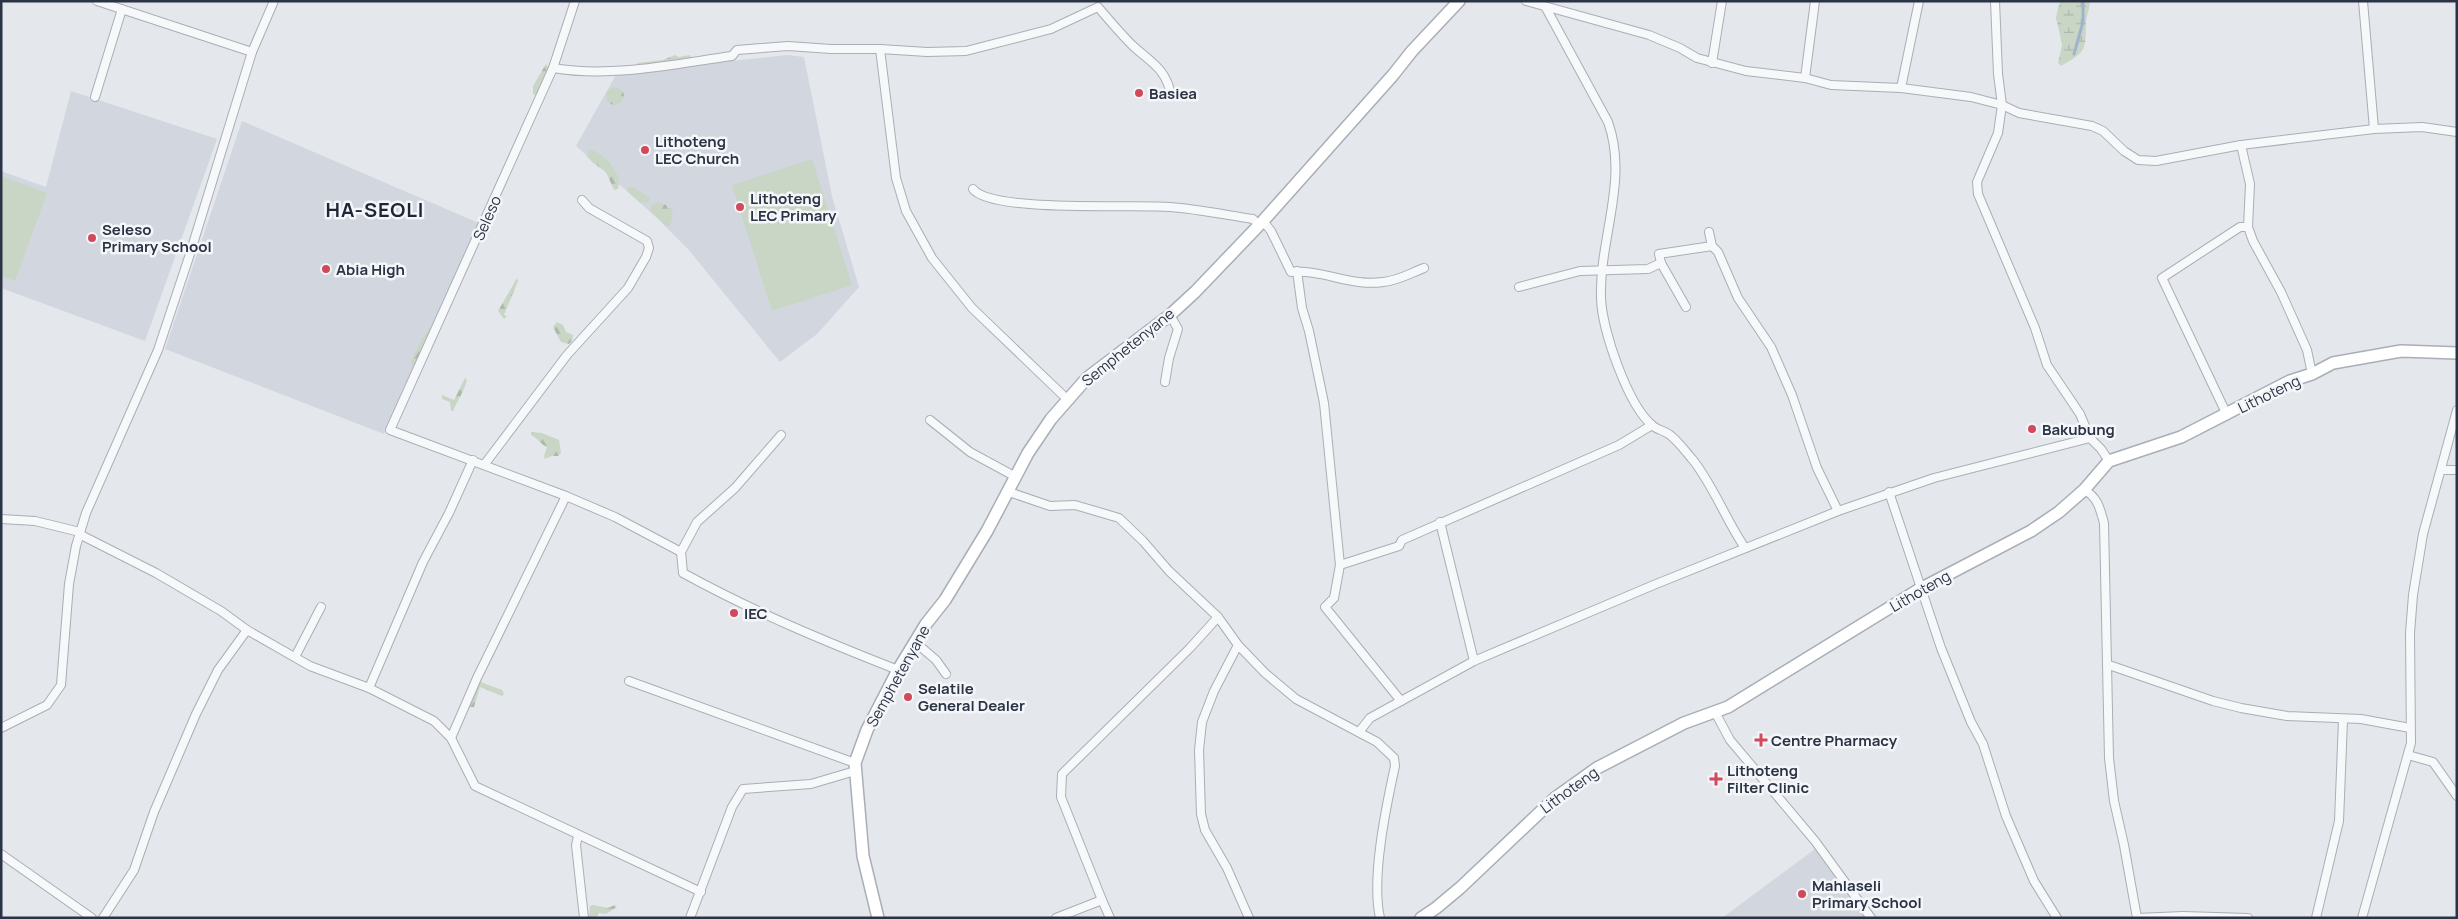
<svg xmlns="http://www.w3.org/2000/svg" width="2458" height="919" font-family="Manrope,sans-serif">
  <style>
    .built { fill: #d2d6de }
    .grass { fill: #c9d6c5 }
    .forest { fill: url(#forest-firs) }
    .wetland { fill: url(#wetland-marsh) }
    .lines { fill: none; stroke-linecap: round; stroke-linejoin: round }
    .stream { stroke: #9fb4cc; stroke-width: 3 }
    .street-casing { stroke: #a9aeb7; stroke-width: 10 }
    .secondary-casing { stroke: #a9aeb7; stroke-width: 14 }
    .street { stroke: #f7f8fa; stroke-width: 8 }
    .secondary { stroke: #fff; stroke-width: 11 }
    .poi-dot { fill: #d1495b; stroke: #f4f6f9; stroke-width: 2 }
    .labels { text-anchor: middle; dominant-baseline: central; stroke-width: 5; stroke-linejoin: round; paint-order: stroke }
    .poi-label { font-size: 15px; font-weight: bold; fill: #2b3445; stroke: #f4f6f9; text-anchor: start }
    .street-label { font-size: 15px; fill: #2b3445; stroke: #f4f6f9 }
    .district-label { font-size: 20px; font-weight: bold; letter-spacing: 1px; fill: #1d2536; stroke: #f4f6f9 }
  </style>
  <defs>
    <pattern id="forest-firs" width="22" height="20" patternUnits="userSpaceOnUse" patternTransform="scale(1.25)"><rect width="22" height="20" fill="#c9d6c5"/><path d="M5 1l3.5 6h-7zM16 11l3.5 6h-7z" fill="#adb8ab"/></pattern>
    <pattern id="wetland-marsh" width="20" height="14" patternUnits="userSpaceOnUse" patternTransform="scale(1.25)"><rect width="20" height="14" fill="#c9d6c5"/><path d="M1 5h8M5 5V1M11 12h8M15 12V8" fill="none" stroke="#adb8ab"/></pattern>
  </defs>
  <rect width="100%" height="100%" fill="#e4e7ec"/>
  <g class="built">
    <path d="M787,55L804,57L832,196L859,287L817,334L780,362L688,249L657,218L576,146L617,73Z"/>
    <path d="M71,91L217,139L145,341L1,288V171L46,187Z"/>
    <path d="M242,121L481,224L384,434L165,349Z"/>
    <path d="M1815,849L1835,871L1865,918H1722Z"/>
  </g>
  <g class="grass">
    <path d="M812,159L852,285L772,311L732,185Z"/>
    <path d="M1,176L47,193L15,281L1,275Z"/>
  </g>
  <g class="forest">
    <path d="M675,55L679,57L690,55L691,59L675,68H637V63L663,60Z"/>
    <path d="M546,64L549,68L537,96L533,94V86Z"/>
    <circle cx="615" cy="96" r="9"/>
    <path d="M589,149C604,153 623,173 618,189L614,190L606,172L592,162L587,156Z"/>
    <path d="M628,187H633L650,198L647,203L640,202L627,191Z"/>
    <path d="M658,202L666,205L668,209L671,208L673,215L670,226H666L650,211L651,206Z"/>
    <path d="M517,278L518,281L504,315L507,316L504,319L498,311Z"/>
    <path d="M557,322L563,325L566,332L573,335L572,341L569,344L561,342L553,327Z"/>
    <path d="M430,327V335L413,367L411,362L419,344Z"/>
    <path d="M465,378L467,380C464,392 457,401 453,411H451L450,402L442,399V395L454,400Z"/>
    <path d="M532,432L542,433L559,440L561,453L558,456H552L545,459L544,456L547,447C542,445 538,439 531,435Z"/>
    <path d="M478,681L502,690L504,694L502,696L480,687L474,707H469L468,704Z"/>
    <path d="M593,905L608,908L615,905L617,907L606,914L599,913L595,918H589L590,906Z"/>
  </g>
  <path class="wetland" d="M2060,1H2090C2090,8 2087,14 2086,21C2085,51 2088,50 2061,66L2058,63L2062,45L2056,17Z"/>
  <g class="lines">
    <path class="stream" d="M2074,54L2083,22V1"/>
    <defs>
      <g id="street">
        <path d="M97,1L252,52"/>
        <path d="M575,1L553,68L390,430L566,496L615,517L681,552L683,573C752,611 824,641 898,670"/>
        <path d="M1526,1L1649,35L1680,48L1697,58L1746,71L1805,78L1831,85L1901,88L1971,97L2002,105L2019,113L2092,126L2103,131L2124,151L2138,160L2156,161L2241,145L2374,129L2422,127L2457,132"/>
        <path d="M1995,1L1998,74L2002,105L1998,133L1977,182L1978,194L2035,328L2047,365L2080,414L2090,438"/>
        <path d="M2363,1L2374,129"/>
        <path d="M1546,8L1608,122C1629,180 1599,239 1601,298C1602,330 1628,406 1653,426C1658,430 1665,431 1670,435C1678,441 1686,452 1693,460C1714,487 1726,520 1745,548"/>
        <path d="M880,49L927,52L966,51L1051,29L1098,7C1109,20 1120,33 1132,45C1150,62 1166,68 1171,95"/>
        <path d="M1712,63L1722,1"/>
        <path d="M553,68C612,78 674,64 732,56L737,50L788,46L831,49H880L896,178L906,211L932,258L972,308L1068,400"/>
        <path d="M1805,78L1815,1"/>
        <path d="M1901,88L1919,1"/>
        <path d="M95,97L122,9"/>
        <path d="M2241,145L2250,184L2248,227L2253,241L2281,292L2307,350L2312,374"/>
        <path d="M973,189C991,213 1136,204 1170,207C1198,209 1226,215 1253,219L1259,225"/>
        <path d="M1263,221L1271,231L1291,272C1322,269 1352,287 1383,282C1397,281 1411,273 1424,268"/>
        <path d="M1709,232L1712,246L1718,252L1738,298L1771,347L1792,395L1817,468L1838,511"/>
        <path d="M1297,271L1302,308L1309,331L1324,403L1340,565"/>
        <path d="M1519,287L1580,271L1648,269L1661,263"/>
        <path d="M1686,307L1661,263L1659,254L1712,246"/>
        <path d="M1165,382L1169,358L1178,329L1170,315"/>
        <path d="M2227,415L2162,278L2240,227H2248"/>
        <path d="M930,420L970,452L1016,477"/>
        <path d="M484,465L567,355L628,288L646,257L649,248L647,241L589,208L582,200"/>
        <path d="M2441,470H2457"/>
        <path d="M2084,490C2098,497 2100,509 2104,523L2109,758L2114,801L2124,845L2137,918"/>
        <path d="M1009,492L1050,506L1075,505L1119,518L1143,541L1169,571L1218,617L1238,645L1265,673L1296,699L1377,742L1394,758L1395,766C1386,807 1371,878 1380,918"/>
        <path d="M1889,492L1941,648L1971,722L1983,744L2006,816L2034,881L2057,918"/>
        <path d="M1,519L35,521L80,532"/>
        <path d="M1440,522L1474,661"/>
        <path d="M79,534L156,573L221,611L247,630L310,666L369,688L434,721L451,738L475,786L701,892"/>
        <path d="M681,552L697,522L735,488L781,435"/>
        <path d="M915,642L936,660L946,674"/>
        <path d="M1238,645L1214,691L1202,722L1199,750L1201,814L1205,830L1227,868L1249,918"/>
        <path d="M295,657L321,607"/>
        <path d="M2109,665L2213,701L2241,708L2287,716L2361,719L2410,728"/>
        <path d="M629,681L855,763"/>
        <path d="M369,688L423,562L449,513L473,460"/>
        <path d="M1401,701L1325,607L1334,598L1340,565L1399,546L1402,540L1619,445L1652,425"/>
        <path d="M1715,712L1730,740L1815,841L1871,918"/>
        <path d="M1,728L47,705L61,685L69,584L76,546L86,513L158,350L189,257L252,52L274,1"/>
        <path d="M1359,732L1370,718L1474,661L1656,584L1838,511L1934,478L2090,438L2101,449L2109,461"/>
        <path d="M451,738L477,678L566,496"/>
        <path d="M2408,755L2433,762L2457,796"/>
        <path d="M578,836L576,845L584,918"/>
        <path d="M1,854L92,918"/>
        <path d="M1102,900L1061,797L1062,774L1190,648L1218,617"/>
        <path d="M103,918L134,870L154,812L196,714L218,670L247,630"/>
        <path d="M690,918L732,807L743,789L811,784L855,771"/>
        <path d="M1056,918L1102,900L1110,918"/>
        <path d="M2137,918L2183,916L2248,918"/>
        <path d="M2316,918L2339,821L2343,720"/>
        <path d="M2362,918L2411,743L2410,633L2413,595L2423,534L2457,410"/>
      </g>
      <g id="secondary">
        <path d="M878,918L863,856L855,763L867,730L898,670L926,624L945,600L987,531L1028,453L1051,419L1087,378L1170,315L1195,292L1263,221L1393,75L1412,51L1459,1"/>
        <path d="M1421,918L1436,908L1460,888L1555,798L1597,768L1684,723L1728,707L1920,589L2031,531L2059,512L2084,490L2109,461L2181,437L2290,381L2312,374L2333,363L2401,351L2457,353"/>
      </g>
    </defs>
    <use href="#street" class="street-casing"/>
    <use href="#secondary" class="secondary-casing"/>
    <use href="#street" class="street"/>
    <use href="#secondary" class="secondary"/>
  </g>
  <g class="poi-dot">
    <circle cx="1139" cy="93" r="5"/>
    <circle cx="645" cy="150" r="5"/>
    <circle cx="740" cy="207" r="5"/>
    <circle cx="92" cy="238" r="5"/>
    <circle cx="326" cy="269" r="5"/>
    <circle cx="2032" cy="429" r="5"/>
    <circle cx="734" cy="613" r="5"/>
    <circle cx="908" cy="697" r="5"/>
    <path d="M1758.5 732.5h5v5h5v5h-5v5h-5v-5h-5v-5h5z"/>
    <path d="M1713.5 771.5h5v5h5v5h-5v5h-5v-5h-5v-5h5z"/>
    <circle cx="1802" cy="894" r="5"/>
  </g>
  <g class="labels">
    <g class="poi-label">
      <text x="1149" y="93">Basiea</text>
      <text x="655" y="141">Lithoteng<tspan x="655" dy="17">LEC Church</tspan></text>
      <text x="750" y="198">Lithoteng<tspan x="750" dy="17">LEC Primary</tspan></text>
      <text x="102" y="229">Seleso<tspan x="102" dy="17">Primary School</tspan></text>
      <text x="336" y="269">Abia High</text>
      <text x="2042" y="429">Bakubung</text>
      <text x="744" y="613">IEC</text>
      <text x="918" y="688">Selatile<tspan x="918" dy="17">General Dealer</tspan></text>
      <text x="1771" y="740">Centre Pharmacy</text>
      <text x="1727" y="770">Lithoteng<tspan x="1727" dy="17">Filter Clinic</tspan></text>
      <text x="1812" y="885">Mahlaseli<tspan x="1812" dy="17">Primary School</tspan></text>
    </g>
    <g class="street-label">
      <text transform="translate(487 218) rotate(-66)">Seleso</text>
      <text transform="translate(1128 347) rotate(-39)">Semphetenyane</text>
      <text transform="translate(2269 394) rotate(-26)">Lithoteng</text>
      <text transform="translate(1920 591) rotate(-30)">Lithoteng</text>
      <text transform="translate(898 676) rotate(-61)">Semphetenyane</text>
      <text transform="translate(1569 790) rotate(-36)">Lithoteng</text>
    </g>
    <g class="district-label">
      <text x="375" y="209">HA-SEOLI</text>
    </g>
  </g>
  <rect width="2458" height="919" fill="none" stroke="#2b3445" stroke-width="5"/>
</svg>
